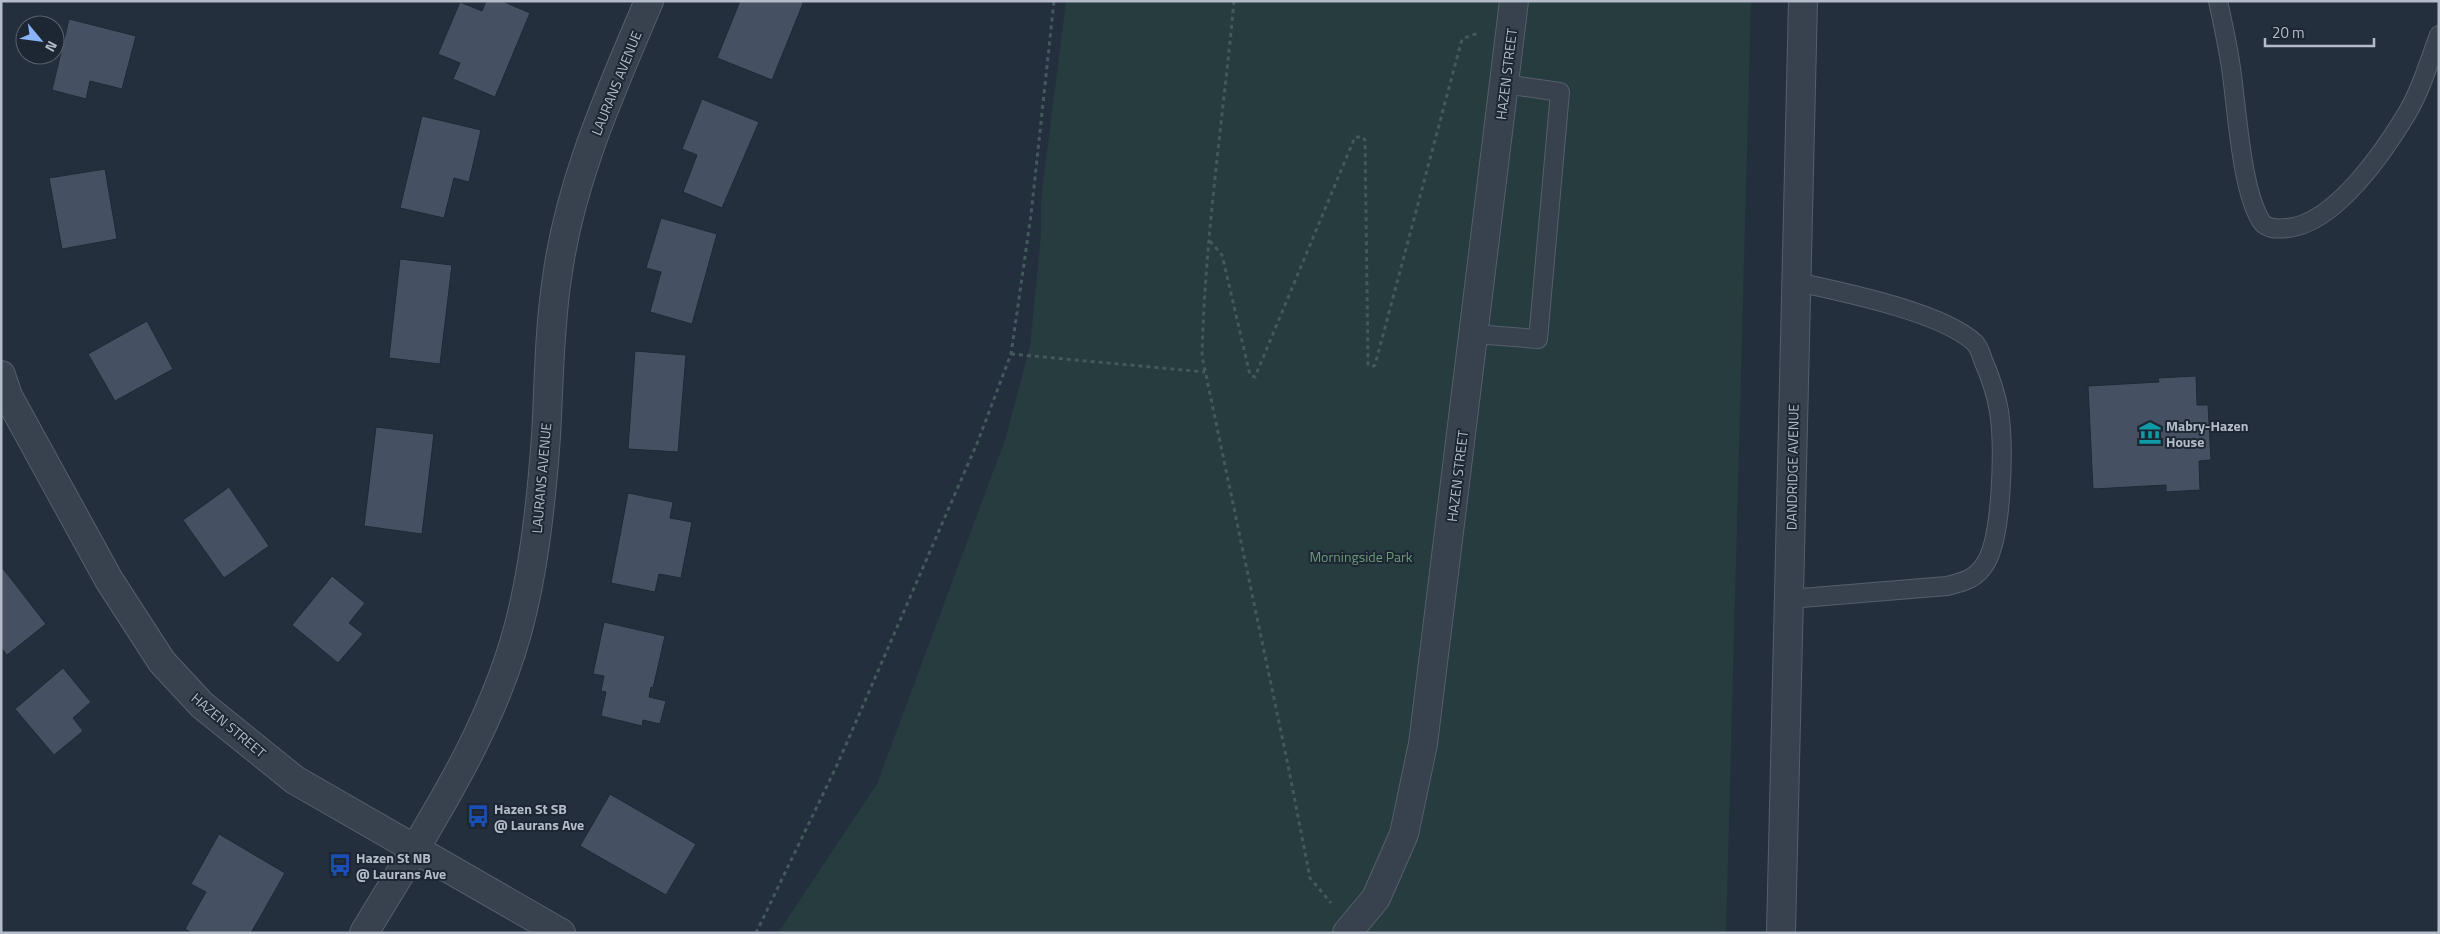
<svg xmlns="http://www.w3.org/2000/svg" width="2440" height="934" font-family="'Titillium Web',sans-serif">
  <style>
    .green { fill: #263c3f }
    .building { fill: #455162; stroke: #1f2835 }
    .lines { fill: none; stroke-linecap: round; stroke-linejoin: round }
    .service-casing { stroke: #565f6c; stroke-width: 20 }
    .minor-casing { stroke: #565f6c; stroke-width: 30 }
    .tertiary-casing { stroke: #565f6c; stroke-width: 30 }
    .path { stroke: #44595c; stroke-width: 3; stroke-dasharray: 4 4; stroke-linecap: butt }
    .service { stroke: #38414e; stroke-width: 18 }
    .minor { stroke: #38414e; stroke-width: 28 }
    .tertiary { stroke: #38414e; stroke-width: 28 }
    .labels { text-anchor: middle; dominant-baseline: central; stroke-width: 4; stroke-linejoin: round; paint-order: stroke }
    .street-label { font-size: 14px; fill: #b4bcc9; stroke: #1d2633 }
    .poi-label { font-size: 14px; font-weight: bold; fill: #b4bcc9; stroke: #1d2633; text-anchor: start }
    .park-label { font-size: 14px; fill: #6b9a76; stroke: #1d2633 }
  </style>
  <rect width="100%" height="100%" fill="#242f3e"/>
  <path class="green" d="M1066,1H1751L1726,933H778L877,784L1006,437L1030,346L1041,235V200Z"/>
  <g class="building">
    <path d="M486,1H502L530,13L495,97L453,79L460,63L438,54L460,2L482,11Z"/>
    <path d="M740,1H804L772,80L717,58Z"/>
    <path d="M69,19L136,36L122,89L90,81L86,99L52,90Z"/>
    <path d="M702,99L759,122L722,208L683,192L697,155L682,149Z"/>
    <path d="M422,116L481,130L469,182L454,178L444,218L400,208Z"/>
    <path d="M105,169L117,239L62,249L49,178Z"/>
    <path d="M661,218L717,234L692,324L650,312L661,272L646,268Z"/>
    <path d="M400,259L452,265L440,364L389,358Z"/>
    <path d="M147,321L173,369L115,401L88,354Z"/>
    <path d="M635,351L686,355L678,452L628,449Z"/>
    <path d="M2196,376L2197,405H2208L2211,460L2199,461L2200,490L2166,492V485L2093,489L2088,386L2159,382L2158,378Z"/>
    <path d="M376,427L434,434L422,534L364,526Z"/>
    <path d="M229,487L269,546L224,578L183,520Z"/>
    <path d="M628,493L673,502L670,518L692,522L681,578L659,574L655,592L611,583Z"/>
    <path d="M1,566L46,624L7,655L1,648Z"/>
    <path d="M332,576L365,603L349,623L363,634L338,663L292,625Z"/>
    <path d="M604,622L665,636L653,688L651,687L649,697L666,701L660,724L643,720L642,726L601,716L606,692L601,691L604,676L593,674Z"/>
    <path d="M63,668L91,702L73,718L83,731L54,755L15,709Z"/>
    <path d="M610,794L696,844L666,895L580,846Z"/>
    <path d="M219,834L285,873L251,933H192L185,929L206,892L191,884Z"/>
  </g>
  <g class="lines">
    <defs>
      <g id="service">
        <path d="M2218,1C2223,24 2228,46 2231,68C2237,108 2241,189 2261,221C2267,230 2279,229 2288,228C2335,223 2383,153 2406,115C2421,90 2429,62 2439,35"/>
        <path d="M1474,334L1538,339L1560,92L1505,84"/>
        <path d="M1789,599L1947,586C1963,582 1976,579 1985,564C2003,537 2004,443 1999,411C1996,394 1990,376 1983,360C1981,354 1979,347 1975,343C1942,312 1843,292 1797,282"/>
      </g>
      <g id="minor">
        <path d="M1,375L8,396L109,580L162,662L202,705L295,780L561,933"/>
        <path d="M364,933C425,831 497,726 523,609C536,553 542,493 546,436C549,384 549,330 557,278C570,180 611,91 649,1"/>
        <path d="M1347,933L1376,898L1404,834L1423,744L1514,1"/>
      </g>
      <path id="tertiary" d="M1781,933L1803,1"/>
    </defs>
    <use href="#service" class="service-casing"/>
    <use href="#minor" class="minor-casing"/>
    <use href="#tertiary" class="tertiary-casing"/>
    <g class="path">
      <path d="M1234,1C1223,119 1205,237 1202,356L1288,765L1310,878L1331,903"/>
      <path d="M1210,241L1222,255L1250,375L1255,377L1355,137H1363L1365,140L1368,364L1372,367L1375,365L1462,39L1478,33"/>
      <path d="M1011,354L1205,372"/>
      <path d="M756,933L838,763L978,441L1011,354L1031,215L1054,1"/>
    </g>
    <use href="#service" class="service"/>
    <use href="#minor" class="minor"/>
    <use href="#tertiary" class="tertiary"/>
  </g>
  <defs>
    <symbol id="museum-bare" viewBox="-9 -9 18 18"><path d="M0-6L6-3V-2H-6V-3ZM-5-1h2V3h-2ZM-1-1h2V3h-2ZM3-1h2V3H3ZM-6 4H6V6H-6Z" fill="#0f9aa8" stroke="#1d2633" stroke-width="2.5" paint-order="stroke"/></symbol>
    <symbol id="bus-bare" viewBox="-9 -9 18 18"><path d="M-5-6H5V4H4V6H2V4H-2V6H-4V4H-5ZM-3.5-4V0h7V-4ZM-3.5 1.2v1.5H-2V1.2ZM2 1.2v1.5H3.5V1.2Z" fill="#1a4fb4" stroke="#1d2633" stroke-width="2.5" paint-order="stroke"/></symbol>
  </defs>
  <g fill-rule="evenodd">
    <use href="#museum-bare" x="2134" y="417" width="32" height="32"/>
    <use href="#bus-bare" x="462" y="800" width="32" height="32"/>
    <use href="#bus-bare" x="324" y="849" width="32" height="32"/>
  </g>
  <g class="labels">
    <g class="street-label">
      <text transform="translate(1506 74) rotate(-83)">HAZEN STREET</text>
      <text transform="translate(616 83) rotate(-68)">LAURANS AVENUE</text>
      <text transform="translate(1792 467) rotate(-89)">DANDRIDGE AVENUE</text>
      <text transform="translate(1457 476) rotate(-83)">HAZEN STREET</text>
      <text transform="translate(541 478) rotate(-85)">LAURANS AVENUE</text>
      <text transform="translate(229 725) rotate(40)">HAZEN STREET</text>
    </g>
    <g class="poi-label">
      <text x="2166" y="425">Mabry-Hazen<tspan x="2166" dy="16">House</tspan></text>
      <text x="494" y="808">Hazen St SB<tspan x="494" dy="16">@ Laurans Ave</tspan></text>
      <text x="356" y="857">Hazen St NB<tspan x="356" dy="16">@ Laurans Ave</tspan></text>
    </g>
    <g class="park-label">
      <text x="1361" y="556">Morningside Park</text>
    </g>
  </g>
  <rect width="2440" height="934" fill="none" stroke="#b4bcc9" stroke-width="5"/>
  <g transform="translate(40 40) rotate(119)"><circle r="24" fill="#1d2633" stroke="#59626f"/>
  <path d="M0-4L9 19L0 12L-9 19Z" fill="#8ab4f8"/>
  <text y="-8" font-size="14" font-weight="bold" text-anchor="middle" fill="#b4bcc9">N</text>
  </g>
  <path d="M2265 38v8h109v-8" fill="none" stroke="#b4bcc9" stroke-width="2.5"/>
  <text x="2272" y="38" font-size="15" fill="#b4bcc9" stroke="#1d2633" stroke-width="4" paint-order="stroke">20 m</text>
</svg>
